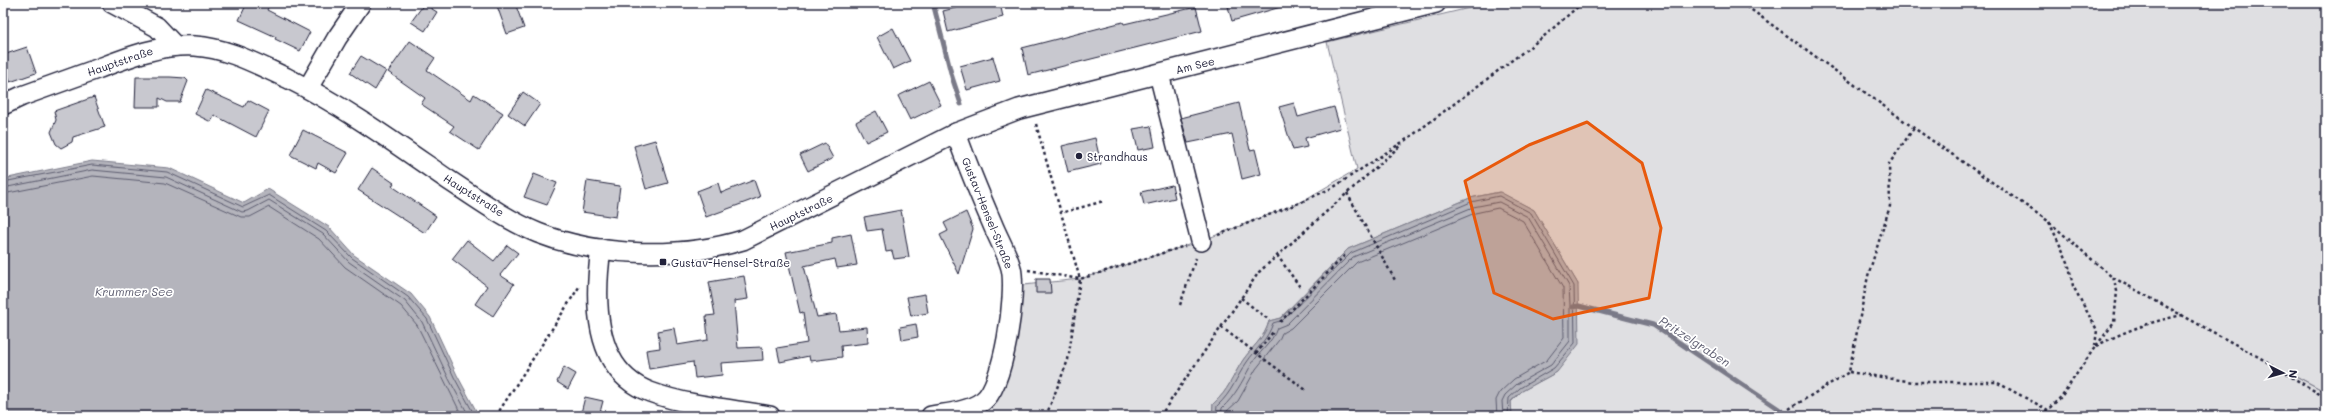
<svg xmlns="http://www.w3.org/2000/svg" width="2329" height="419" font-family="Mali,sans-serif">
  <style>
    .green { fill: #dfdfe2; stroke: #80808e }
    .water { fill: #b4b4bc; stroke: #7a7a88 }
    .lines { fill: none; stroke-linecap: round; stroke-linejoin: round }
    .shore { stroke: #5c5c6f; stroke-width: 1 }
    .stream { stroke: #7a7a88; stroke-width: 5 }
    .building { fill: #c8c8cf; stroke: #22223b }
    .minor-casing { stroke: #22223b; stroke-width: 22 }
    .path { stroke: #22223b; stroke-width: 2.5; stroke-dasharray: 3 3; stroke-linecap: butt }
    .minor { stroke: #fff; stroke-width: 19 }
    .marked { fill: #e8590c; fill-opacity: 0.2; stroke: #e8590c; stroke-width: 3; stroke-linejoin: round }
    .poi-dot { fill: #22223b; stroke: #fff; stroke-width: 1.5 }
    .labels { text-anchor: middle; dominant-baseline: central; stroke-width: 3.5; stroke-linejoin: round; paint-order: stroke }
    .street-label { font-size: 11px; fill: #22223b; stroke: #fff }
    .poi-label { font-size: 11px; fill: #22223b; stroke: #fff; text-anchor: start }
    .water-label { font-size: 12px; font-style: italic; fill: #5c5c6f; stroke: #fff }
  </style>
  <rect width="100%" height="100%" fill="#fff"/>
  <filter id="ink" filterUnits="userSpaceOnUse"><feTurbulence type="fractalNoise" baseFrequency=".025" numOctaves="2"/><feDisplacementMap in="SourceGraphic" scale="8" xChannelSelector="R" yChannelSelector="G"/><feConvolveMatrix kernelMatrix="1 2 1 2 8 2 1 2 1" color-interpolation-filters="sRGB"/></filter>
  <g filter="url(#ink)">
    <path class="green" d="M1490,3H2326V392L2294,375L2326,392V416H1512L1511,402L1522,391L1557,372L1578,284L1534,210L1499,192L1470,198L1348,249L1280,318L1269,321C1265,338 1252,347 1243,360C1232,377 1229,390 1213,404L1212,416H931L983,401L1014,286L1080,279L1201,241L1299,203L1357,169L1327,42Z"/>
    <g class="water">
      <path d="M92,161L169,168L244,203L268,189L329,227L354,255L411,294L430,317L457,375L479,416H3V179Z"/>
      <path d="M1500,192L1534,210L1578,284L1579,344L1557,372L1522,391L1511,401L1512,416H1212L1213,404C1229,390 1232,377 1243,360C1252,347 1265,338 1269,321L1281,318L1348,249L1470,198Z"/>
    </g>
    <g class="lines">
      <g class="shore">
        <path d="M3,182L92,165L167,172L243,207L269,195L326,231L352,258L408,297L427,319L454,377L475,416"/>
        <path d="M3,188L92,170L166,177L242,212L248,211L269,200L323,234L349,262L405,301L422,322L449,379L469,416"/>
        <path d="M3,194L93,176L165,183L241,217H250L269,207L319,239L345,267L401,306L417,325L462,416"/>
        <path d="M1216,416L1217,406C1233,391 1235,379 1247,362C1256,349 1268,339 1273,323L1283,320L1351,253L1471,202L1499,196L1531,213L1574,286L1575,343L1554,368L1520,388L1509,398L1508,416"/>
        <path d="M1221,416L1222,408C1235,396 1242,382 1250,367C1258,352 1272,344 1277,328L1287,324L1353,257L1473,207L1499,202L1528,217L1569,286L1570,305V341L1551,365L1517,384L1505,395L1502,401L1503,416"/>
        <path d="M1227,416V411L1238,401L1256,369L1279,340L1282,333L1291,328L1357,262L1475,213L1498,208L1523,221L1563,288L1564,338L1547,360L1514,379L1500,392L1496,400L1497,416"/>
      </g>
      <g class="stream">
        <path d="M933,3L952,77L961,104"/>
        <path d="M1573,307L1579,306L1653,325L1789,416"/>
      </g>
    </g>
    <g class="building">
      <path d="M247,3H270L267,10L310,32L300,51L275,39L276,37L239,20Z"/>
      <path d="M496,3H515L524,28L507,34Z"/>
      <path d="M975,3H1000L1003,17L948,32L943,11Z"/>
      <path d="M1227,3H1281V7L1232,21Z"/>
      <path d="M424,4L437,12L425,31L411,22Z"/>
      <path d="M1196,7L1202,31L1028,75L1022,48L1123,22L1124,24Z"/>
      <path d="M893,28L910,61L893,69L877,37Z"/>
      <path d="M410,41L435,58L427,70L471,100L474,94L503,113L479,150L450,131L454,126L421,104L425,98L388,72Z"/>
      <path d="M27,47L36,73L10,82L3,55Z"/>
      <path d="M361,56L386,71L375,90L350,73Z"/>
      <path d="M993,57L1000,81L967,90L960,66Z"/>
      <path d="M136,77H170L185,78L188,81L180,102H167L159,98V107H135Z"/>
      <path d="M929,81L941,105L910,120L898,96Z"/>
      <path d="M206,90L244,107L248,100L269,111L256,137L214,115L211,122L195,114Z"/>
      <path d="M523,92L540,104L525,126L508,114Z"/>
      <path d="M94,97L105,127L73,137L72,142L61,148L56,144L51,132L56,120L54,111Z"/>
      <path d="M1239,103L1250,150L1255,149L1261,174L1242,179L1232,134L1188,143L1181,118Z"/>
      <path d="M1294,103L1298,117L1334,107L1340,128L1305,138L1307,147L1293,150L1279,107Z"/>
      <path d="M876,111L887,132L866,142L856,122Z"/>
      <path d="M1151,126L1155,147L1138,150L1133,129Z"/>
      <path d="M303,130L348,153L336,173L318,163L316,168L290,155Z"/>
      <path d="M1095,138L1101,164L1068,172L1062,146Z"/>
      <path d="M655,140L668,183L646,189L634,146Z"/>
      <path d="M825,143L833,158L808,171L800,155Z"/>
      <path d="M372,168L394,183L392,186L436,216L425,233L358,190Z"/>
      <path d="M534,174L557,183L547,205L524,197Z"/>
      <path d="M754,180L760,197L706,217L697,191L718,183L721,193Z"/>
      <path d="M587,181L620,186L616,217L582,212Z"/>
      <path d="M1172,185L1175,198L1144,205L1141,192Z"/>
      <path d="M901,210L909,257L894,259L892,251L886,252L882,229L867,231L864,217Z"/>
      <path d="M966,212L973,229L959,274L940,235L948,231L944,223Z"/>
      <path d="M851,234L857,265L837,268L835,259L804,266L817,317L836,314L839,330L867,327L868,343L841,346L842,357L810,361L809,356L780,362L777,348L807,343L803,312L800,313L786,252L832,243V238Z"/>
      <path d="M467,240L494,261L507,245L518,253L500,275L514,284L493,316L475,304L487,286L452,259Z"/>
      <path d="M744,276L748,299L734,301L738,348L762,347L763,360L721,363L722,375L695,378L693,362L649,369L646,350L660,348L658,331L674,328L677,345L708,340L706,316L715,315L709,282Z"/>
      <path d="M1036,279H1050L1051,293H1036Z"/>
      <path d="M925,294L928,313L911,316L907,297Z"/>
      <path d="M916,324L918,337L902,340L900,327Z"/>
      <path d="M564,367L576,374L568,389L557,382Z"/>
      <path d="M585,397L603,401L599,416H585L586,414L581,413Z"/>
    </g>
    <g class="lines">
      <defs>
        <g id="minor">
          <path d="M112,3L157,27L175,46"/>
          <path d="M1159,74L1201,241"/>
          <path d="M308,88L337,38L361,3"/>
          <path d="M3,105L22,96C47,87 72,78 97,69C129,57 160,44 195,46C228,48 258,65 287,78C344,106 395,143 447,179C476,198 506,220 538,233C599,257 681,259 743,240L956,133L1019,109L1436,3"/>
          <path d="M601,249C594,299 592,371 650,392C688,406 730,409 770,416"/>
          <path d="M931,416C948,413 968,412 983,401C1004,386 1017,293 1011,268C1007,253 998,238 992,223C979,193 967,164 956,133"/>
        </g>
      </defs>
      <use href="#minor" class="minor-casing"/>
      <g class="path">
        <path d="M1742,3L1914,128L2048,221L2112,277L2264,360L2326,398"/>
        <path d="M1036,124L1061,213L1104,201"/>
        <path d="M1347,193L1396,282"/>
        <path d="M2049,222L2068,262L2073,286L2097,330L2095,346"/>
        <path d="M1218,235L1299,203L1334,187L1410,137L1543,37L1582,3"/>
        <path d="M1277,255L1300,287"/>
        <path d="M1028,270L1080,279L1185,246"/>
        <path d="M1241,298L1269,320"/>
        <path d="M1180,305L1196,258"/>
        <path d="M1280,322L1345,255"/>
        <path d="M1221,327L1306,390"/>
        <path d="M2096,346C2125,331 2152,321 2183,315"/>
        <path d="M1256,354L1273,332"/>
        <path d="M1849,372L1913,382H1996L2048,410"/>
        <path d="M1789,409L1849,372L1868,276L1890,206L1889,164L1914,128"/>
        <path d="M496,416L579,287"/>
        <path d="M1046,416L1068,360L1080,279L1061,213"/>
        <path d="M1160,416L1259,272L1402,144"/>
        <path d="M2041,416L2061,397L2095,347L2114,323L2117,291L2113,277"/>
      </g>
      <use href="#minor" class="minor"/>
    </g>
  </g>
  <path class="marked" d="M1587,122L1642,163L1661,228L1649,298L1553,319L1494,293L1465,181L1529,145Z"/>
  <g class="poi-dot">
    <circle cx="1079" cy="156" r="4"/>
    <rect x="659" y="258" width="8" height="8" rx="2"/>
  </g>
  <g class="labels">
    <g class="street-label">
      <text transform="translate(120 61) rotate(-19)">Hauptstraße</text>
      <text transform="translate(1195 65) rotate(-14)">Am See</text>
      <text transform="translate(474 195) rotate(32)">Hauptstraße</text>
      <text transform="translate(801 212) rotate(-26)">Hauptstraße</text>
      <text transform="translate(988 213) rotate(68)">Gustav-Hensel-Straße</text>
    </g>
    <g class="poi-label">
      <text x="1087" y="156">Strandhaus</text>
      <text x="671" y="262">Gustav-Hensel-Straße</text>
    </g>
    <g class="water-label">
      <text x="134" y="291">Krummer See</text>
      <text transform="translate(1695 341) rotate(33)">Pritzelgraben</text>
    </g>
  </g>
  <rect width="2329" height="419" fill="none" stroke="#fff" stroke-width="16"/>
  <rect x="8" y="8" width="2313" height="403" fill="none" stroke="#22223b" stroke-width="1.5" filter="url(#ink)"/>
  <g transform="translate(2283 373) rotate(96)" stroke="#ffffff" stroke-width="3" paint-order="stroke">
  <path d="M0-3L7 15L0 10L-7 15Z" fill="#22223b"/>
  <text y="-6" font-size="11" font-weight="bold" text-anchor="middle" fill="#22223b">N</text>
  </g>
</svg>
